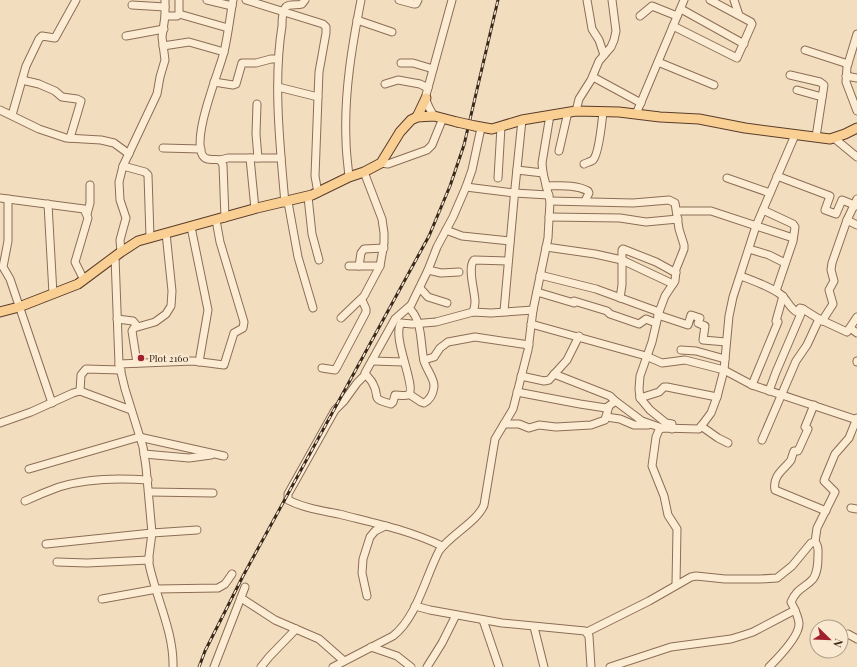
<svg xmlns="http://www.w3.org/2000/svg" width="857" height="667" font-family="'Playfair Display',serif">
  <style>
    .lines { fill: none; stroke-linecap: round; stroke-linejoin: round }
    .minor-casing { stroke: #8c6d56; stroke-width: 9 }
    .major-casing { stroke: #5a3c2a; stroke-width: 11 }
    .minor { stroke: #fcecd3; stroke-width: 7 }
    .major { stroke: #f9cf93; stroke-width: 9 }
    .rail-casing { stroke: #3a281c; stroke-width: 3 }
    .rail { stroke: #f9e9d0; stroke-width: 1.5; stroke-dasharray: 4.5; stroke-linecap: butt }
    .major-bridge-casing { stroke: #5a3c2a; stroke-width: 11; stroke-linecap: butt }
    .major-bridge { stroke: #f9cf93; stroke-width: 9 }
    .poi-dot { fill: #a1202d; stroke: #f9e9d0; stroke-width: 1.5 }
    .labels { text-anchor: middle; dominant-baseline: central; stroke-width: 4; stroke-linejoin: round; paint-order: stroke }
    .poi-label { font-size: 10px; fill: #3a281c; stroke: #f9e9d0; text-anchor: start }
  </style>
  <rect width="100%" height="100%" fill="#f2debf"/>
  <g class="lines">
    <defs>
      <g id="minor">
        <path d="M207,0L232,6"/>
        <path d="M246,0L323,24L326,27V33L319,72L318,97L315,176L318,193"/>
        <path d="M399,0L414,4H416L418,0"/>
        <path d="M587,0L592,29L599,40L604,55"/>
        <path d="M734,0L739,15"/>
        <path d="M132,5L165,7"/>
        <path d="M681,9L744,44"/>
        <path d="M179,14L228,28"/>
        <path d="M165,16H177L179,14V0"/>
        <path d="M640,16L652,6L677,16"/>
        <path d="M357,20L392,32"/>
        <path d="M673,26L737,58L752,24L751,22L710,0"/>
        <path d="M857,34L847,67L846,82L857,111"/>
        <path d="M126,36L164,29"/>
        <path d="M163,46L189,42L224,52"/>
        <path d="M805,50L848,64"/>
        <path d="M658,62L714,85"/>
        <path d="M401,63H413L433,69"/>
        <path d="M790,75L820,82L824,85L816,137"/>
        <path d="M846,76L857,78"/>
        <path d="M593,77L641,103"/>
        <path d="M22,80L39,84L55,91L62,97L77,99L81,101L70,138"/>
        <path d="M214,82L233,85L236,84L242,63H256L271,59H278"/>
        <path d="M385,84L398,80L420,84L428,88"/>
        <path d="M278,87L318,97"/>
        <path d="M797,90L822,97"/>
        <path d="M257,104L256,134L258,158"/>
        <path d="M0,110L39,129L66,138L101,140L114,143L129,154"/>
        <path d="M576,111L579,99L591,80L599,61L611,47L614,40L616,31L612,0"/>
        <path d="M636,114L684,0"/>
        <path d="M12,115L26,66L39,39L42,36L55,38L76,0"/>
        <path d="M434,116C430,109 425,103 426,95L452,0"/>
        <path d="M481,128L472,170L466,187L453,217L437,247L428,270L411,305L395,319L365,373C367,377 371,379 373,384C381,398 369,398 391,404L393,402L395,395C399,395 405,396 408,395C418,389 391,337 401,323L412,324L436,322L473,312L491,313L533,310"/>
        <path d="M834,138L857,157"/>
        <path d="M163,148L201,149"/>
        <path d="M559,151L568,112"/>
        <path d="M250,158L255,209"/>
        <path d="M220,160L228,158H281"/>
        <path d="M381,163L388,164L427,150L432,145L443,118"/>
        <path d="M584,164C586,163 590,162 593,160C599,154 602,121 603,112"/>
        <path d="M123,166L145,172L148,175L150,237"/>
        <path d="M517,170L543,173"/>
        <path d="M777,176L830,196L825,210L836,214L842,200L857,206"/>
        <path d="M349,177C348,165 346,153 346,140C344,93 352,46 361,0"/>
        <path d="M498,178L501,127"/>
        <path d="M727,178L770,193"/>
        <path d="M546,186C560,186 575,184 588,191L589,193L585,201"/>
        <path d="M466,187L514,193L549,195"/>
        <path d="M308,197L312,234L319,260"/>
        <path d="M0,198L84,209L88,218L75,262L84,280"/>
        <path d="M8,199V241L3,267L10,279L52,403"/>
        <path d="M550,201L633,203L669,200L675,203L679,229L684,245V249L676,269L675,281L665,296L659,312L652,342L640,376L639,389L640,398L650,410L666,423L672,424V429"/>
        <path d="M288,202L298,257L313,308"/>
        <path d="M285,203C280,147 273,81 282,26C282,21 282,12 285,8C288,3 297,6 302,4L305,0"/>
        <path d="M48,204L53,294"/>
        <path d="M763,210L793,224L795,227L793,241L776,291"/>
        <path d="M677,211H711L793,238"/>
        <path d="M87,214L90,203V185"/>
        <path d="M549,217L620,218L646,222L678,219"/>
        <path d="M225,218L223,165L220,160C215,158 207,162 203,156C191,138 219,72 224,52C228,35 230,17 233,0"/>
        <path d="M847,220L857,225"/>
        <path d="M191,227L208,310L199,362"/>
        <path d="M446,230L462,236L510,241"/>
        <path d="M546,247L595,254L622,260L673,284"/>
        <path d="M749,249L769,255L785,263"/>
        <path d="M121,252L120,240L126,218L120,200L119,182L123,166L157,94L160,77L165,60L162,37L165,16V0"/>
        <path d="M115,257L119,364L125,389L143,447L146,467L152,533L149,556V564C156,598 174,632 173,667"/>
        <path d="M349,266H380"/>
        <path d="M359,266L361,253L364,249L384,248"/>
        <path d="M428,270L441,273L459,272"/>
        <path d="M540,275L596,289L659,312"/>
        <path d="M741,276C754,281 769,286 780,294C788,300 789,308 797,312L800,308L803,309L819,319L847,332L857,317"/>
        <path d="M420,288L428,297L447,303"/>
        <path d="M537,292L574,303V301L607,311L610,314L639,324L646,319L656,323"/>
        <path d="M620,298L622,285V250L623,249L656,262L676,273"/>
        <path d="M409,308C423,321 420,343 424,361C426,369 435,379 434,387C433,394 430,400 424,403L421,402L409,394"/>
        <path d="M504,311L515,188L522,120"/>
        <path d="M473,312C474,309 475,305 475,302C475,291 467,268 474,260L508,261"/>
        <path d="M658,315L688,325L691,315L700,318L698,323L705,326L703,340L726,342"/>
        <path d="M341,318L364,296L380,266L384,243V233L382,219L364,172"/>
        <path d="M117,319L133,321L137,326"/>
        <path d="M822,321L833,304L829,290L834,281L831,270L832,263L847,220L857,199"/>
        <path d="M531,324L646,356L662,363L685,360L724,370L752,385L857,420"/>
        <path d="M850,328L857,333"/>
        <path d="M681,350L696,351L725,359"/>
        <path d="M424,360L434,357L440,348L448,342L475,337L529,345"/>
        <path d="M372,361L404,362"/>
        <path d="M857,362V361"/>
        <path d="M137,363L132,331L134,328L155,322L166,314L171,306L172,291L166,233"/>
        <path d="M119,364L193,361L224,365L234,333L243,328L244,322L220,242L216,220"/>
        <path d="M322,368L335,370L337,367L366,312V309L362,300"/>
        <path d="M365,375L357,383L344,401L335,410L288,494V500C304,508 322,511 339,514C374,523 409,530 442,546"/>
        <path d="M521,376L544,381L549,380L567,360L579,336"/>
        <path d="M752,385L778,322L776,321L783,296"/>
        <path d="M80,391L81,375L86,369L121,370"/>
        <path d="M769,391L776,372L803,309"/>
        <path d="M517,392L580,404L606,408L613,403L614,400L610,396L554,374"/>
        <path d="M640,398L659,392L664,387H667L717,397"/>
        <path d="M614,400L642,421L662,428"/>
        <path d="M814,405L805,427L808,429L798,451H794C793,453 792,457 791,460C785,469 772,475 775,490L826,511"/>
        <path d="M606,417L620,419L634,425H648"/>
        <path d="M0,423L31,412L73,393L80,391L131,410"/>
        <path d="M504,424H519L529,428L539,425L556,427L591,425L605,420L609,406"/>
        <path d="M701,426L718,438L728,443"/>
        <path d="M762,440L796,361L807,345L819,319"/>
        <path d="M144,454L189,458L211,455"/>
        <path d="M29,469L139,437L224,456"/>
        <path d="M149,492L213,493"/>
        <path d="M25,501C36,496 48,491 59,487C88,478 118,478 148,480"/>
        <path d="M851,508L857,509"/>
        <path d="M815,542L817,528L835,492L824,481L825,478L835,454L849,438L857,418"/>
        <path d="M46,544L152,533L197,530"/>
        <path d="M57,562L87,563L149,560"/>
        <path d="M676,584L677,529L668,515L664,496L652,466L656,437L659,430L662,428L699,429L711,413L717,397L724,370L729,316L733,297L756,226L795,135"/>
        <path d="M367,596L362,573L363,559L370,537L375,531L385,526"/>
        <path d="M241,598L275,620L319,639L344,661"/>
        <path d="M102,599L157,589L218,588L225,584L232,574"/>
        <path d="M415,606L430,610L502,623L585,631L589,636L591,667"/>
        <path d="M483,620L499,667"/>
        <path d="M534,627L544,667"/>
        <path d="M587,632L649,601L691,577L696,576L725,579H760L777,578L792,566L811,543L815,542C819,546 818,550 818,554C818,562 818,572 813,579C805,588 797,588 791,602C794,608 798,615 799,623C800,635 778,658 769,667"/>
        <path d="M848,634L857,639"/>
        <path d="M371,647L397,656L411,667"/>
        <path d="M214,667L245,587"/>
        <path d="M261,667L269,657L296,629"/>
        <path d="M333,667L393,636C417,617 425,578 439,551C450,535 477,522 484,505L495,439L513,409L528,350L533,310L548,238L550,201L543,173L542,163L550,115"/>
        <path d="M427,667L442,643L456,615"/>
        <path d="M610,667L671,647L731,639L744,635L753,632L795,610"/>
      </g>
      <g id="major">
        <path d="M417,117L426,98"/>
        <path d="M475,126L492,129L522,120L576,111L619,112L660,117L699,119L745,128L830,139L845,134L857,128"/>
        <path d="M0,312L19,307L78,284L121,252L138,241L257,208L312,195L349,177L364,172L381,163L400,132L411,120L417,117L434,116L457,122"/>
      </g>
    </defs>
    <use href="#minor" class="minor-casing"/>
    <use href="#major" class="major-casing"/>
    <use href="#minor" class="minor"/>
    <use href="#major" class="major"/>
    <defs>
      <path id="rail" d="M199,667L205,651L243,576L429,236L450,186L464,145L498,0"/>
    </defs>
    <use href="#rail" class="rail-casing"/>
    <use href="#rail" class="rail"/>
    <defs>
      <path id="major-bridge" d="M457,122L475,126"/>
    </defs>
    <use href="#major-bridge" class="major-bridge-casing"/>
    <use href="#major-bridge" class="major-bridge"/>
  </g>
  <circle class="poi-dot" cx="141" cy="358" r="4"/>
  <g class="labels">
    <g class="poi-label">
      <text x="149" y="358">Plot 2160</text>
    </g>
  </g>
  <g transform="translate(829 639) rotate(113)"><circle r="19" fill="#f9e9d0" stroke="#ad9c88"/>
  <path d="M0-3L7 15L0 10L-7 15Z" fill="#a1202d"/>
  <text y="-6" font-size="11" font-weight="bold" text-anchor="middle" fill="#3a281c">N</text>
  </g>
</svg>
